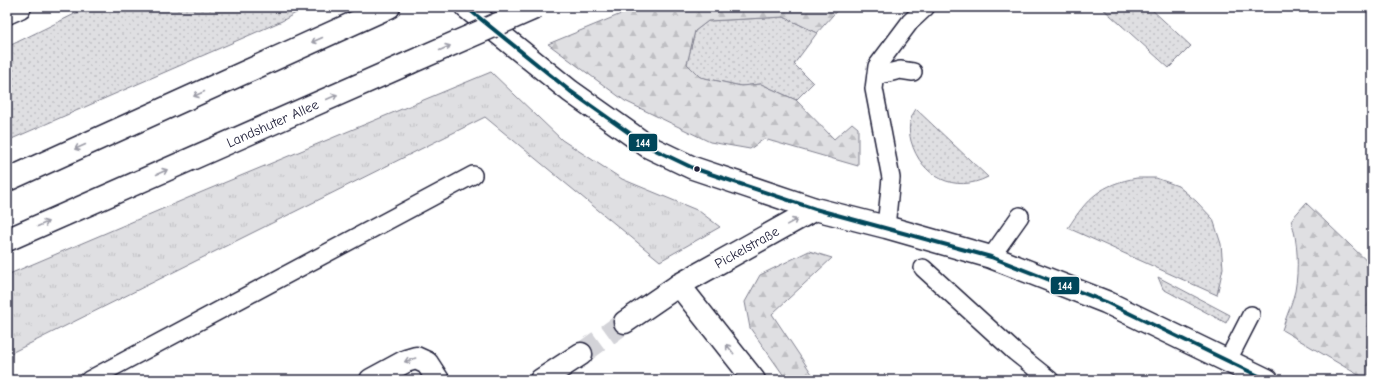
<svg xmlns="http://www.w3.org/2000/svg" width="1379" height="387" font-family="'Comic Neue',sans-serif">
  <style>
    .grass { fill: url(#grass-dots); stroke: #80808e }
    .forest { fill: url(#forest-firs); stroke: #80808e }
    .park { fill: url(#park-tufts); stroke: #80808e }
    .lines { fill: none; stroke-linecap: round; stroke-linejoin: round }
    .street-tunnel { stroke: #d3d3d8; stroke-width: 22; stroke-dasharray: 22 11; stroke-linecap: butt }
    .lane-casing { stroke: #22223b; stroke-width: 20 }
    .street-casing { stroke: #22223b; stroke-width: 25 }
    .highway-casing { stroke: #22223b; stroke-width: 25 }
    .lane { stroke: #fff; stroke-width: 17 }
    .street { stroke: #fff; stroke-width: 22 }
    .highway { stroke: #fff; stroke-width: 22 }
    .highway-bridge-casing { stroke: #22223b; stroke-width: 25; stroke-linecap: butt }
    .highway-bridge { stroke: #fff; stroke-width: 22 }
    .bus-1-casing { stroke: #fff; stroke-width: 7 }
    .bus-1 { stroke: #00465a; stroke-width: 4 }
    .oneway { stroke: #9c9ca7 }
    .bus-dot { fill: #22223b; stroke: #fff; stroke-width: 1.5 }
    .labels { text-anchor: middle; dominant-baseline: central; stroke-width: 3; stroke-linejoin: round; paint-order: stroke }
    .street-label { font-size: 14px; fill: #22223b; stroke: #fff }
    .line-badge { stroke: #fff; stroke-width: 1.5 }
    .badge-label { font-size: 11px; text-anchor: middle; font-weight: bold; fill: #fff }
  </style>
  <defs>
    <pattern id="grass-dots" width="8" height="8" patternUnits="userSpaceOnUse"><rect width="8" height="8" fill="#dfdfe2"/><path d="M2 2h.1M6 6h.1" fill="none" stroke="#bfbfc3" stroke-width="1.8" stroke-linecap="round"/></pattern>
    <pattern id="forest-firs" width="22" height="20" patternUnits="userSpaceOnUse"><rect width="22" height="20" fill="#dfdfe2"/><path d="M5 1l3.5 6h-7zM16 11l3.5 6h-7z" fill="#bfbfc3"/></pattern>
    <pattern id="park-tufts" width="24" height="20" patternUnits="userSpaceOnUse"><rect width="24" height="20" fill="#dfdfe2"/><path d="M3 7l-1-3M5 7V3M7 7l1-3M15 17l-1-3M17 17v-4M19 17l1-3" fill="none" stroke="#bfbfc3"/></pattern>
  </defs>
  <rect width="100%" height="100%" fill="#fff"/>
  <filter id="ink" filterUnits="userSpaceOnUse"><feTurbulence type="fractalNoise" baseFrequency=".025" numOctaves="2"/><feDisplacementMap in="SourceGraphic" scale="8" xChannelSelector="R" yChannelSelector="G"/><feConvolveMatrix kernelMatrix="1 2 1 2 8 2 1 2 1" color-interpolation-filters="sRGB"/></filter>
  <g filter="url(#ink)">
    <g class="grass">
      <path d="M89,7H306L282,21L7,141V47Z"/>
      <path d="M1101,7H1149L1191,46L1169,68Z"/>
      <path d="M784,17L817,33L794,64L813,83L796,100L761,84L741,86L700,77L687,64L695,31L708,21Z"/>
      <path d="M916,109L988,177C955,194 921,177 911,141C908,129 909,119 916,109Z"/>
      <path d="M1137,178H1156L1178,186L1196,201L1213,219L1221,244L1223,268L1217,295L1068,228C1087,198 1101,184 1137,178Z"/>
      <path d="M1158,277L1230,315L1226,323L1163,289Z"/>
    </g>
    <g class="forest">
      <path d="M638,7H840L817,33L784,17L708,21L695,31L687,64L700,77L741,86L761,84L796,100L834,139L852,123L858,128V166L764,139L750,149L710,142L625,101L548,44Z"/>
      <path d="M1306,203L1372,266V380H1367L1282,330C1286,317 1292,304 1295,291C1299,269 1298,241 1291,220Z"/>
      <path d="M809,251L832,258L772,314L816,380H787L750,328L745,302L760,275Z"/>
    </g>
    <path class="park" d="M491,72L562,140L622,179L699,211L720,227L660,261L485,117L7,355V275L202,192Z"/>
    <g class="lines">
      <path class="street-tunnel" d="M581,354L625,322"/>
      <defs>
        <g id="lane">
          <path d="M876,76L900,70L913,72"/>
          <path d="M886,227L891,178L874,89L877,66L910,22L926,7"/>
          <path d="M991,257L1020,216"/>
          <path d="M923,268L1015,352L1050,380"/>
          <path d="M1228,360L1251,315"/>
          <path d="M89,380L473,175"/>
        </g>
        <g id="street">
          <path d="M466,7L570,91L649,147L693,168L815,209L886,227L991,257L1106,302L1267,380"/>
          <path d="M7,13L20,7"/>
          <path d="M679,285L754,380"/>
          <path id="s1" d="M625,322L679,285L815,209"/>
          <path d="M371,380L406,361L416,358L427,363L438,380"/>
          <path d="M541,380L581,354"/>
        </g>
        <g id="highway">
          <path d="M7,180L389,7"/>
          <path id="s2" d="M7,240L409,63"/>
        </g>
      </defs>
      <use href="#lane" class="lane-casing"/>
      <use href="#street" class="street-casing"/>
      <use href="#highway" class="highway-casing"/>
      <use href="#lane" class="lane"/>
      <use href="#street" class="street"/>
      <use href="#highway" class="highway"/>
      <defs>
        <path id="highway-bridge" d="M409,63L537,7"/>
      </defs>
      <use href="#highway-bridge" class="highway-bridge-casing"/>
      <use href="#highway-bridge" class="highway-bridge"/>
      <defs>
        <path id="bus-1" d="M466,7L570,91L649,147L693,168L815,209L991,257L1106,302L1267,380"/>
      </defs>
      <use href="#bus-1" class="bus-1-casing"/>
      <use href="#bus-1" class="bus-1"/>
    </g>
    <defs><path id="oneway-shaft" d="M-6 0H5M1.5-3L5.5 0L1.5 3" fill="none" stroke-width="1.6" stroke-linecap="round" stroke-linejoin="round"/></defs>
    <g class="oneway">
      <use href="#oneway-shaft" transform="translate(317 40) rotate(156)"/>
      <use href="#oneway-shaft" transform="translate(445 48) rotate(-24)"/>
      <use href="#oneway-shaft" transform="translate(199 94) rotate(156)"/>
      <use href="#oneway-shaft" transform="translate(332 97) rotate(-24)"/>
      <use href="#oneway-shaft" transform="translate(80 147) rotate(156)"/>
      <use href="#oneway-shaft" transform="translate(162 172) rotate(-24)"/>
      <use href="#oneway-shaft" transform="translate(792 222) rotate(-29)"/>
      <use href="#oneway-shaft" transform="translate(43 224) rotate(-24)"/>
      <use href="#oneway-shaft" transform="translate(730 349) rotate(-128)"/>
      <use href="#oneway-shaft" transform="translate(410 360) rotate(161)"/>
    </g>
  </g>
  <circle class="bus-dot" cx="697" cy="169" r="3.5"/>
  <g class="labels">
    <g class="street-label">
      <text stroke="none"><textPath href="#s2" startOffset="290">Landshuter Allee</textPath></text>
      <text stroke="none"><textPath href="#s1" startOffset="143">Pickelstraße</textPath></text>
    </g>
  </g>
  <g class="line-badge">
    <rect x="628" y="133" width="30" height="19" rx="4" fill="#00465a"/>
    <rect x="1050" y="276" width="30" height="19" rx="4" fill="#00465a"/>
  </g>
  <g class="badge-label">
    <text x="643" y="147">144</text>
    <text x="1065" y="290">144</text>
  </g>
  <rect width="1379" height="387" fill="none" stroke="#fff" stroke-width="24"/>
  <rect x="12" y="12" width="1355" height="363" fill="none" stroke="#22223b" stroke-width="1.5" filter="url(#ink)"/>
</svg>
